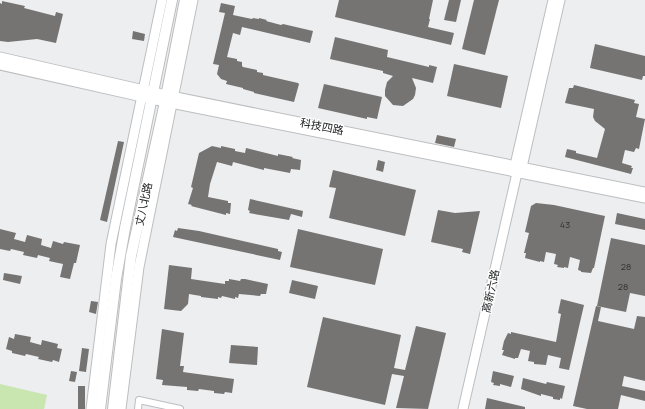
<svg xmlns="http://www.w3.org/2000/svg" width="645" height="409" font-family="Manrope,'Noto Sans SC',sans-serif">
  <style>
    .green { fill: #c9e5b0 }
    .building { fill: #767473 }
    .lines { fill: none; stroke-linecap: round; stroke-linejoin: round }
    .street-casing { stroke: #bcbec0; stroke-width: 8 }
    .secondary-casing { stroke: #bcbec0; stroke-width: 11 }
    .primary-casing { stroke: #bcbec0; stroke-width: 12 }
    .street { stroke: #fff; stroke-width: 6 }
    .secondary { stroke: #fff; stroke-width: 9 }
    .primary { stroke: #fff; stroke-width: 10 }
    .labels { text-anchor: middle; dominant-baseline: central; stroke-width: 3; stroke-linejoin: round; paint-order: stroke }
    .number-label { font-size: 9px; fill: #323333 }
    .street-label { font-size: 11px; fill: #1c1d1e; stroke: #fff }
  </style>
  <rect width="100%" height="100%" fill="#eceef0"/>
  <path class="green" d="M0,384L47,395L44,409H0Z"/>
  <g class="building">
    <path d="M339,0H433L429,19H430L428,27L454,33L451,45L335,17Z"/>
    <path d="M449,0H461L456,22L444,20Z"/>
    <path d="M474,0H499L485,55L462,49Z"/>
    <path d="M2,1L25,6L24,8L55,16L56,12L63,14L56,43L37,39L8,42L0,41V3L2,4Z"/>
    <path d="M221,3L235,6L233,15L252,19L253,18L259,19V18L267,20L266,21L281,25L283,24L313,31L310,43L242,27L240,35L233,33L227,57L237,59V61L242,62V66L243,67L257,70V72L263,73V75L298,83L299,84L294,102L254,93V92L243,89V88L226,84L227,81L221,79L217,74L219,65L213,64L225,13L219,12Z"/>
    <path d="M133,31L145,34L144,41L132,39Z"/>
    <path d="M335,37L388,50L387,57L429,67V65L437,67L433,83L412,78L416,88L415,95L413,99L403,106L393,105L385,96V90L387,82L393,76L383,73V71L330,59Z"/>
    <path d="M595,44L645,56V76H643L642,80L590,68Z"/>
    <path d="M454,64L508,76L501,108L447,96Z"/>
    <path d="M324,84L382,97L377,119L367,117V119L318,108Z"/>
    <path d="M574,85L635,100L634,103L639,104L636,117L645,119L639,149L636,148L634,152L625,150L622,163L632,166L631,168H633L631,174L565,157L567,149L576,151V153L597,158L605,129L595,121L593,117L594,109L565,103L569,88H573Z"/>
    <path d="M437,135L456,139L454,147L435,143Z"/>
    <path d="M118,141L124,142L107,222L100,220Z"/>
    <path d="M212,146L221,148V146L235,149V151L245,153L246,148L278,156V154L293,157L292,158L301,160L300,170L291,169L290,173L264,168V170L233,162L232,166L217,162L210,184L208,197L228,201V203H231L230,214L226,213V215L191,206L192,205L188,204L193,188L191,187L199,153Z"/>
    <path d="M378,160L385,162L383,172L376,170Z"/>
    <path d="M333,170L416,190L405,236L329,218L336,188L329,187Z"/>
    <path d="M250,199L303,211L302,217L291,214L289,220L249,213L250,211L248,210Z"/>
    <path d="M536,203L554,205L605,216L594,268H593L591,273L581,272V271L578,270L580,260L570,257L568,268L564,267V268L557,267L558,265L554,264L556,254L546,252L544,262L540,261V262L525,258L526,253H524L529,233L525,232L531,206Z"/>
    <path d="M438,210L455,213L480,211L470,254L462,252L463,249L431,242Z"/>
    <path d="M617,213L645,219V230L615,224Z"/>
    <path d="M178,228L199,231L278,249V251L282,252L280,260L173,237L175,230L177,231Z"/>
    <path d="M0,229L16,233L14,239L25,242L27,235L42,239L41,245L51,248L53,241L63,244L64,242L80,245L76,263H74L70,279L60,277L63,264L49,261L50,258L38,255L37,258L23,255L24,252L11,249L10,251L0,249Z"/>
    <path d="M298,229L383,249L375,285L290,267Z"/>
    <path d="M611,238L645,245V296L630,293L626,312L597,306Z"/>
    <path d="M169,265L192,268L191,279L225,284V281H229V279L240,281L241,279H245L268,284L266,294H261L260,296L239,294L238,298L235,297V299L222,296L221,298L218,297V299L201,297V296L189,294L188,304L181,311L164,309Z"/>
    <path d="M4,273L22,276L20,284L3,280Z"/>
    <path d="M292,280L318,286L315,299L289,293Z"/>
    <path d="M561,299L584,305L569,370L559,368L561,358L548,355L546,365L534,364V362L528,361L530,351L521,349L518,358H515V359L502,355L504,350H502L504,341L508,333L511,334V332L556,342L561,314L558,313Z"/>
    <path d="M91,301L98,302L96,314L89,312Z"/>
    <path d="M596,306L601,307L598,321L634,329L637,316L645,317V381L624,376L622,386L645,391V401L621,395L618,409H587L573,406Z"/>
    <path d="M323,317L401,335L394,368L405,370L416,326L446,333L428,409L396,408L404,376L392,374L385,405L307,387Z"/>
    <path d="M162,329L184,333L180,366H184L183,372L234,379L232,393L225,392L224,394L214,393V391L199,389L198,391L187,390V387L162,385L163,380L156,379Z"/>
    <path d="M15,334L31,337L30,342L41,345L42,340L58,344L57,348L62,349L59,362L53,360L52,362L38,359L39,357L26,354L25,356L12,353V351L6,349L9,337L14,339Z"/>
    <path d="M231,345L258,347L257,365L229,363Z"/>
    <path d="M82,348L89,349L86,372L79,371Z"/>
    <path d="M71,371L77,372L75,382L69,381Z"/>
    <path d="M493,371L514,376L511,387L500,384V386L493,385L494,383L491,382Z"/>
    <path d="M523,378L546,384L547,382L565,386L562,399L560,398V400L553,399V397L541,394V396L521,389Z"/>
    <rect x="78" y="386" width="7" height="23"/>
    <path d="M487,398L525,407V409H485Z"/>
  </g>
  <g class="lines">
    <defs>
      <path id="street" d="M138,409L139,400L180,409"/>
      <g id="secondary">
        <path d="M0,57L166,95L645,192"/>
        <path d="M0,65L151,99L645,198"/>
        <path d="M517,171L515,165L553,0"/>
        <path d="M91,409L111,244L162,0"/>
        <path d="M121,409L139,267L193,0"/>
        <path d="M463,409L517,173L522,167L560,0"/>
      </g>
      <g id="primary">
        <path d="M100,409L116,279L125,228L172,0"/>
        <path d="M113,409L131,256L165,102L185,0"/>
      </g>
    </defs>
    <use href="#street" class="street-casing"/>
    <use href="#secondary" class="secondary-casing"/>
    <use href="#primary" class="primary-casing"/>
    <use href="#street" class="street"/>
    <use href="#secondary" class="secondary"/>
    <use href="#primary" class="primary"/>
  </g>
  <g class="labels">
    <g class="number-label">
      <text x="565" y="224">43</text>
      <text x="626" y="266">28</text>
      <text x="623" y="286">28</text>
    </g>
    <g class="street-label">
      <text transform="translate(322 126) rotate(11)">科技四路</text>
      <text transform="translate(143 204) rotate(-78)">丈八北路</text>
      <text transform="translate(490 291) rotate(-77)">高新六路</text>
    </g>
  </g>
</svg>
